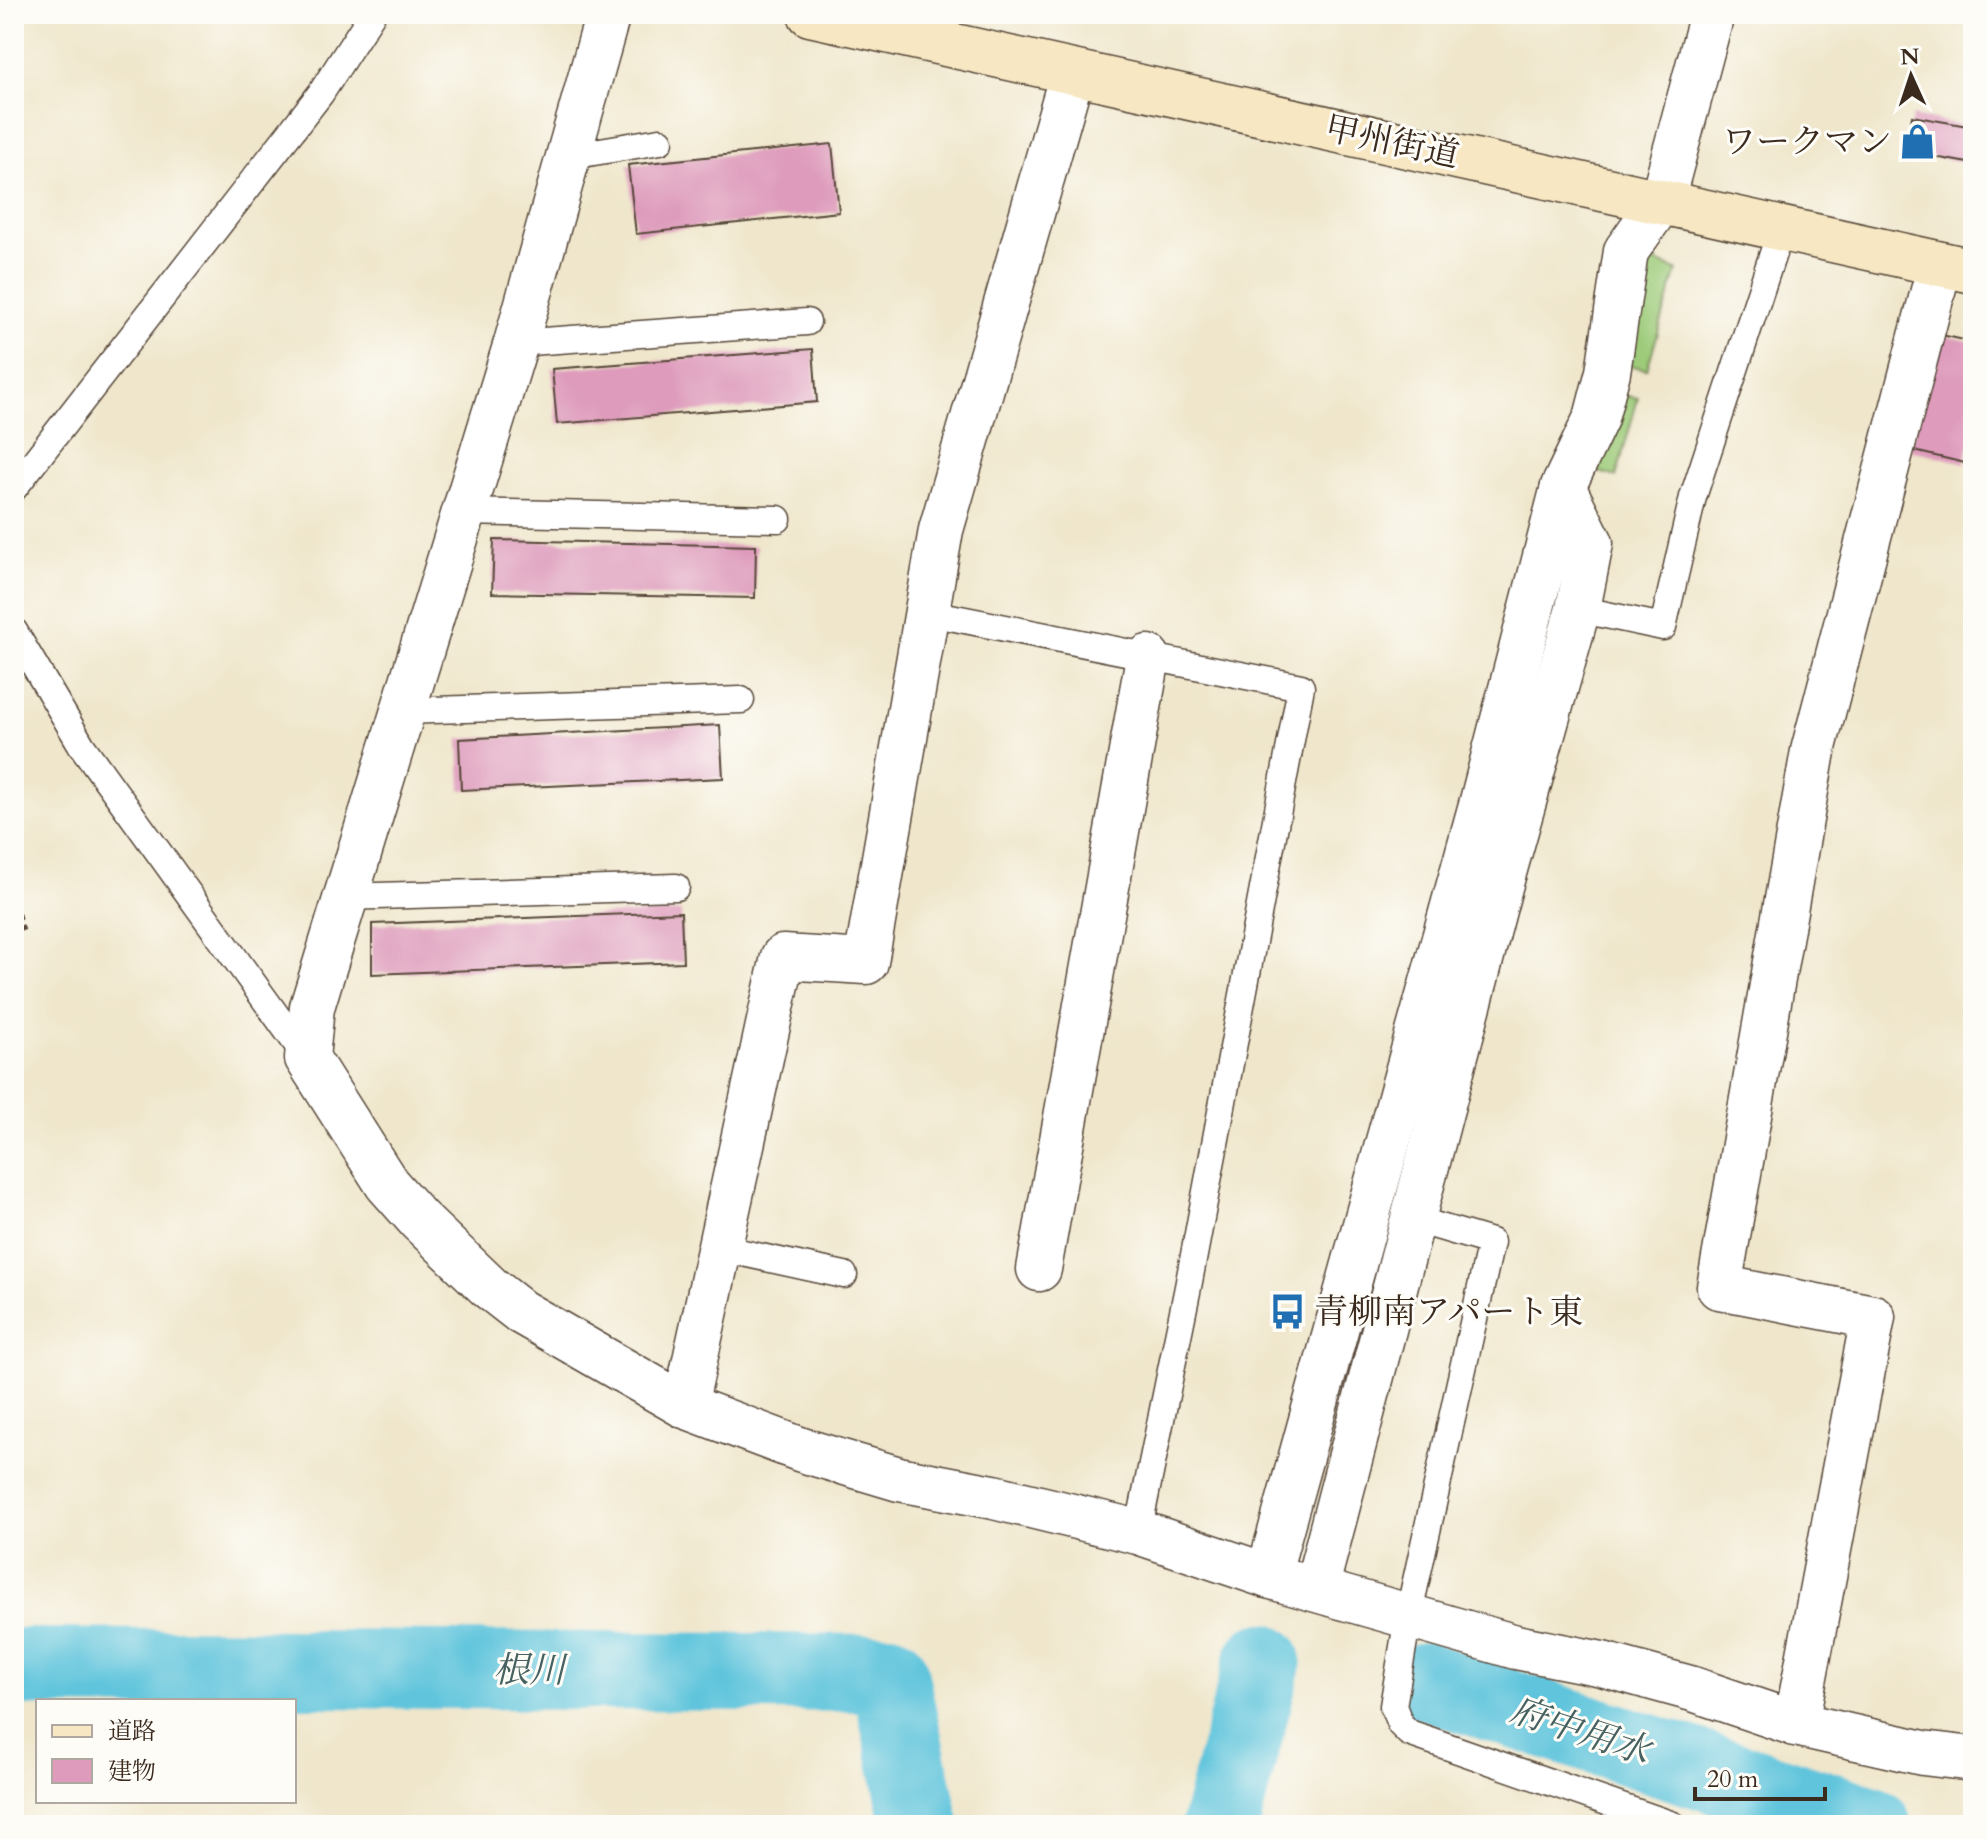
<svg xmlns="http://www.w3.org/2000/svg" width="1987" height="1839" font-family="Cardo,'Noto Serif JP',serif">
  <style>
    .green { fill: #9dcb79; stroke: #6c7a4c; stroke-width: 2 }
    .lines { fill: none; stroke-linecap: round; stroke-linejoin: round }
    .river { stroke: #5ec4dc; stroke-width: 78 }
    .building { fill: #de9bbc }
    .service-casing { stroke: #564638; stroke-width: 29 }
    .minor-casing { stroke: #564638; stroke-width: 47 }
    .tertiary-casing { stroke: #564638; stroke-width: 47 }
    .secondary-casing { stroke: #564638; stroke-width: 47 }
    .path { stroke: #564638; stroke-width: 5; stroke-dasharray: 6 6; stroke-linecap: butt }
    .service { stroke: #fff; stroke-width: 26 }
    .minor { stroke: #fff; stroke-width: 44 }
    .tertiary { stroke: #fff; stroke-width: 44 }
    .secondary { stroke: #f7e8c3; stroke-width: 44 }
    .labels { text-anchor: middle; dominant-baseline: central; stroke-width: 6; stroke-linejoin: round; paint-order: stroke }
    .street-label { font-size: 34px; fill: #3b2a1e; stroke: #fdfcf7 }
    .poi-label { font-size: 34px; fill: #3b2a1e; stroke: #fdfcf7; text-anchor: end }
    .water-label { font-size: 36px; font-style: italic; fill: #476060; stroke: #fdfcf7 }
  </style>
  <rect width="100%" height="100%" fill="#fdfcf7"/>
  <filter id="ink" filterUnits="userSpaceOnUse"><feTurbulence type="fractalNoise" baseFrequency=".0125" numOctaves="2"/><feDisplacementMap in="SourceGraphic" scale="16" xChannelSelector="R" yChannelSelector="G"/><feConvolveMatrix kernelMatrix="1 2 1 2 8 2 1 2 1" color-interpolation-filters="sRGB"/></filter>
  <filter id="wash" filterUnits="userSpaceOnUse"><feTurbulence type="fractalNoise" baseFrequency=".006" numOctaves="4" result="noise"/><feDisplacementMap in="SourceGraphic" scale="32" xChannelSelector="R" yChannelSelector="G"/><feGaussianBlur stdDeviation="1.8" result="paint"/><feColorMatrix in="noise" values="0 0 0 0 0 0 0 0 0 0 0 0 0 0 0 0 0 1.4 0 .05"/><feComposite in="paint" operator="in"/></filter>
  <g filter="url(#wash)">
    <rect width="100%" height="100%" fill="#efe6cb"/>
    <g class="green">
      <path d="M1642,257L1677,270L1647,369L1623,364Z"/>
      <path d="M1617,394L1638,398L1616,477L1586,468Z"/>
    </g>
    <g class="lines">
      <g class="river">
        <path d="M14,1667L889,1673L921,1825"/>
        <path d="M1425,1681L1872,1825"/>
        <path d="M1220,1825L1263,1662"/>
      </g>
    </g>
    <g id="blocks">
      <g class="building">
        <path d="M1912,116L1973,127L1968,163L1906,152Z"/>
        <path d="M832,144L839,212L636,234L628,165Z"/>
        <path d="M1937,334L1973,342V428L1965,463L1910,450Z"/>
        <path d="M813,349L817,402L557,424L552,369Z"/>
        <path d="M494,540L756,546L755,598L492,593Z"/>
        <path d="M720,725L723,778L461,790L459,739Z"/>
        <path d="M681,912L683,962L372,974V924Z"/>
      </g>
    </g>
  </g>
  <g filter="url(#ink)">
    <use href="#blocks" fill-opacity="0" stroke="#564638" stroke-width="2"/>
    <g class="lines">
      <defs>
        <g id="service">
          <path d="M570,156L660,141"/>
          <path d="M516,343L807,322"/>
          <path d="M14,488L321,93L372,14"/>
          <path d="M464,512L778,519"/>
          <path d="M1578,609L1663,627L1693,497L1782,226"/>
          <path d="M925,612L1301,687L1188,1287L1138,1532"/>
          <path d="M14,631L82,746L307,1058"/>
          <path d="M402,711L741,700"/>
          <path d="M343,897L676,887"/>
          <path d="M1413,1219L1491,1242L1408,1617L1393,1706L1400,1724L1409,1733L1673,1825"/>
          <path d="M720,1248L844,1275"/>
        </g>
        <g id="minor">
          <path d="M608,14L516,343L312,1007L307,1058L387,1184L419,1220L489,1287L521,1312L685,1406L802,1450L899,1479L994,1497L1138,1532L1268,1576L1516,1647L1602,1664L1693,1689L1796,1724L1923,1753L1973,1759"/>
          <path d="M1039,1269L1148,657"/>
          <path d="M685,1406L783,957L866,962L941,530L1072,74"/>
          <path d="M1268,1576L1482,801L1563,487L1596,418L1608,372L1626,251L1662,200"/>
          <path d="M1316,1589L1500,887L1578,609L1591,543L1563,487"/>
          <path d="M1796,1724L1873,1317L1719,1287L1813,751L1940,264"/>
        </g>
        <path id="tertiary" d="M1662,200L1712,14"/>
        <path id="secondary" d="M810,14L1973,271"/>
      </defs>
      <use href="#service" class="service-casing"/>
      <use href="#minor" class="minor-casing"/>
      <use href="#tertiary" class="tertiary-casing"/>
      <use href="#secondary" class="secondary-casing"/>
      <path class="path" d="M14,902L23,931"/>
      <use href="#service" class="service"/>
      <use href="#minor" class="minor"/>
      <use href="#tertiary" class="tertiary"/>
      <use href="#secondary" class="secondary"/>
    </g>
  </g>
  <defs>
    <symbol id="shop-bare" viewBox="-9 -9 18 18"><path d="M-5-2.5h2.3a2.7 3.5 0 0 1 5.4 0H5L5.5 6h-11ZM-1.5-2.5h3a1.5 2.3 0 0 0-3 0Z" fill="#1f6fb2" stroke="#fdfcf7" stroke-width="2.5" paint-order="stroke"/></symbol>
    <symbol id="bus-bare" viewBox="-9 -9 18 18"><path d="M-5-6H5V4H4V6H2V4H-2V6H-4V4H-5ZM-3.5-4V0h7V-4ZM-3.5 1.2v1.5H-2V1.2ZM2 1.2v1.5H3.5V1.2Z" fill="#1f6fb2" stroke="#fdfcf7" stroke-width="2.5" paint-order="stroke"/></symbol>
  </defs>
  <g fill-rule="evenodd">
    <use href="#shop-bare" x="1892" y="116" width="51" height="51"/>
    <use href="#bus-bare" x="1262" y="1286" width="51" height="51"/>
  </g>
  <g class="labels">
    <g class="street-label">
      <text transform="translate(1392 142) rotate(12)">甲州街道</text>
    </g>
    <g class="poi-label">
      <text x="1892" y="142">ワークマン</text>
      <text x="1314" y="1312" text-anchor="start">青柳南アパート東</text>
    </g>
    <g class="water-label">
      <text x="529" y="1670">根川</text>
      <text transform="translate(1580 1731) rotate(18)">府中用水</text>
    </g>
  </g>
  <rect width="1987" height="1839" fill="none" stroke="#fdfcf7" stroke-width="48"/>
  <rect x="36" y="1699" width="260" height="104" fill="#fdfcf7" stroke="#afa8a0" stroke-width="2"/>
  <rect x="52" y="1725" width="40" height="12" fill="#f7e8c3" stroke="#afa8a0" stroke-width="2"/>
  <text x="108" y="1739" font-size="24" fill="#3b2a1e">道路</text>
  <rect x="52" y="1759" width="40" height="24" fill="#de9bbc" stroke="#afa8a0" stroke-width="2"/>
  <text x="108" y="1779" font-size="24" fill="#3b2a1e">建物</text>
  <g transform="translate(1911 76) rotate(357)" stroke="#fdfcf7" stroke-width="6" paint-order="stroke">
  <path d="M0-6L14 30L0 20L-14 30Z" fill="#3b2a1e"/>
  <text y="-12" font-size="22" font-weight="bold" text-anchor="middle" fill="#3b2a1e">N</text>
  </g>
  <path d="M1695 1787v12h130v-12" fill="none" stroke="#3b2a1e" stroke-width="4"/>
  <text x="1707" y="1787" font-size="24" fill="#3b2a1e" stroke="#fdfcf7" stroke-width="6" paint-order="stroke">20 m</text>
</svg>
